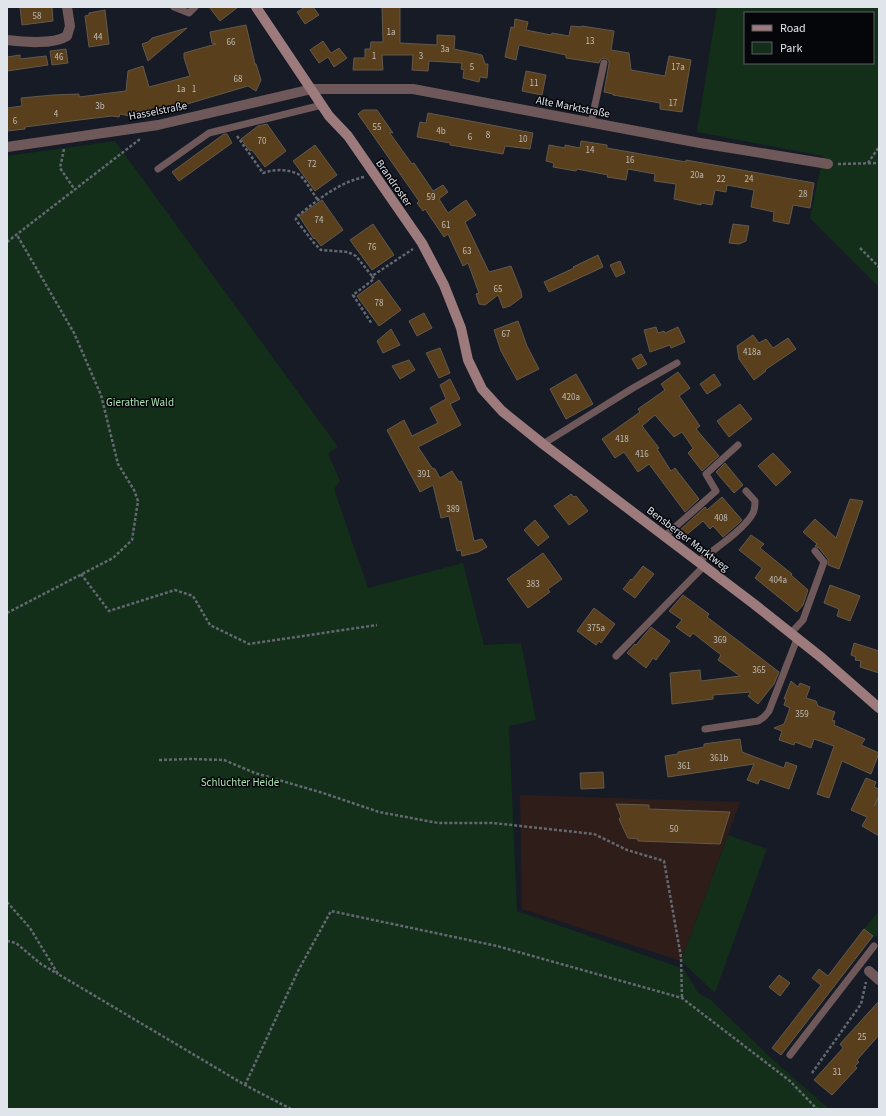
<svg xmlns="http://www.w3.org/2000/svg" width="886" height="1116" font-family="'Source Sans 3',sans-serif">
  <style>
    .commercial { fill: #2f1d1a }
    .green { fill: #132f1a; fill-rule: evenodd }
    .building { fill: #593f1b; stroke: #62594e }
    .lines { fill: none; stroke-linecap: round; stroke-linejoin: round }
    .path { stroke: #646871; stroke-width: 2.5; stroke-dasharray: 3 2; stroke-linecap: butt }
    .lane { stroke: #6e5859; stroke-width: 7 }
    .street { stroke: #6e5859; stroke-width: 10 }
    .secondary { stroke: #9d7b7d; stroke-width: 10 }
    .labels { text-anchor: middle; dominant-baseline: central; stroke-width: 3; stroke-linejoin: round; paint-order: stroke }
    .number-label { font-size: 9px; fill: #bebbb7 }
    .street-label { font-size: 11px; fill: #e0e4eb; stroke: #05060a }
    .park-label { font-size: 11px; fill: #a7e4b1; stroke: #05060a }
  </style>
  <rect width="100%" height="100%" fill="#161b25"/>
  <path class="commercial" d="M520,795L740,802L681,961L522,909Z"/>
  <g class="green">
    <path d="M717,7H879V287L810,218L823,156L697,132ZM745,13H873V63H745Z"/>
    <path d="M115,141L338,447L328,453L340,481L334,489L368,588L463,563L484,645L521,643L536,720L509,726L517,911L684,969L698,993L711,1000L770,1057L829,1109H7V156Z"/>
    <path d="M728,835L767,849L715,993L681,961Z"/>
    <path d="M879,911V938L875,935L874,937L864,929Z"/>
  </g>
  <g class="building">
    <path d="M20,7H52L53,21L22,25Z"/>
    <path d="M209,7H238L220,21Z"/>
    <path d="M305,7H313L319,15L305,24L297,12Z"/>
    <path d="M382,7H400V43L437,45V35L455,36L454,49L482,55L485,64H488L487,78L480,77L479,82L463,78L464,70L461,69L462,63L429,61L428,71L412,70L413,55H382L383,70H353L354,58H365V49H370L371,42H383Z"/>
    <path d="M105,10L109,44L89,47L85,16L89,15V13Z"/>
    <path d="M515,19L528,22L526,30L551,35L552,33L569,36L571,26L582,27V26L614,31L611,50L629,53L631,70L665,76L669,56L691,60L682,112L660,109V103L613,95V94L604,92L609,64V61L605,58L601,59L599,63L566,58V55L519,45L516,60L505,57L511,27L514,28Z"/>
    <path d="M246,25L255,64H256L261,80L256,91L248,86L140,118L120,114L119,117L112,116L79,120L25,127V129L7,131V108L22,106L21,98L53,95L79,94V97L126,91L128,71L143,66L149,87L190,76L184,58V53L216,44L212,43L210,32Z"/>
    <path d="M187,28L148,61L142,44L148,42L152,38Z"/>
    <path d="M323,41L331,53L339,48L347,58L334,67L328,57L319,63L310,50Z"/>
    <path d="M66,49L68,63L52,65L50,51Z"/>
    <path d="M20,55V59L46,56L48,65L7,71V57Z"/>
    <path d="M526,71L546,75L542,95L522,91Z"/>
    <path d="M363,110H377L393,133L389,132L412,164L414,163L433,191L443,185L448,192L439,199L448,213L466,200L476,215L465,222L489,272L511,266L521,291L522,297L510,306L503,308L498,295L485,305L479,304L476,294L479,293L468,263L463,266L448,234L444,237L425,209L423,211L417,203L419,201L358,114Z"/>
    <path d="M428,113L533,133L530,149L505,146L503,154L450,145V143L417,137L420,122L426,123Z"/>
    <path d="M267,124L286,151L265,167L252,150L250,151L241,139L258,126Z"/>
    <path d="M224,134H227L232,143L179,181L172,172Z"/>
    <path d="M581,141L607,145V148L686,162V160L814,183L810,208L793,205L789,224L773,221L774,212L751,207L754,190L727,185L726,192L715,190L712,205L701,203V205L674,199L676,184L654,181L655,174L628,169L626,180L607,177L608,175L577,169L576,171L553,167L554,163L546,161L549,145L565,148V145L580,148Z"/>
    <path d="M315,145L337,175L315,191L293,161Z"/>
    <path d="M322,200L343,230L321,246L315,238L314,239L299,216Z"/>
    <path d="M373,224L394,255L372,270L350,240Z"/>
    <path d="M733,224L749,226L746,241L739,244L729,243Z"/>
    <path d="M598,255L603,267L549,292L544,282L574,268L573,267Z"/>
    <path d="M620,261L625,273L616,277L610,265Z"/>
    <path d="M379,280L401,310L379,326L357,296Z"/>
    <path d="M424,313L432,328L417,336L409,321Z"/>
    <path d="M518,321L527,346L539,369L517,380L501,351L494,330Z"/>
    <path d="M656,327L658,333L664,331L665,333L678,327L685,342L671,348L670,345L650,352L644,330Z"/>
    <path d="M391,329L400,345L383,353L377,341Z"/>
    <path d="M753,335L759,343L766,339L773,348L788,338L796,349L765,370L766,371L754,380L739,359L737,346Z"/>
    <path d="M440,348L450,373L439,378L426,353Z"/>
    <path d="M641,354L647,364L638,369L632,359Z"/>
    <path d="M409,360L415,370L400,379L392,366Z"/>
    <path d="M678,372L690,388L679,396L700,426L696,429L719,456L702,471L688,453L693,448L682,432L674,437L655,415L642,426L659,448L657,449L671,471L675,468L699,499L685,512L649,464L638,472L624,452L615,458L602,439L640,412L638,409L665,390L661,384Z"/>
    <path d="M576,374L593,404L566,419L550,389Z"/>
    <path d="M714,374L721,385L707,394L700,384Z"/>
    <path d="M450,379L460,399L450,404L461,425L418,447L432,468L435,469L440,478L452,471L459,482L461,481L474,541L482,539L487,547L478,552L462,556L461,550L457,551L449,516L441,518L433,485L420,492L387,430L404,420L412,436L438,423L430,408L446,399L440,385Z"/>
    <path d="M740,404L752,419L729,437L717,421Z"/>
    <path d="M773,453L791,472L776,486L758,466Z"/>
    <path d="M725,463L743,485L734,493L716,472Z"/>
    <path d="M571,494L574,497L576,496L588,511L569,525L554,506Z"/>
    <path d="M722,497L742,520L740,522L723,537L713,526L710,529L703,521L685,536L680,530L705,507L707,510Z"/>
    <path d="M850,499L863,501L839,569L828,565V559L819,548L815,546L817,544L803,532L815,519L836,538Z"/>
    <path d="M535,520L549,537L538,546L524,530Z"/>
    <path d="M751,535L764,544L760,548L792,574L791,575L808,590L803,605L797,612L755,578L762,568L739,550Z"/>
    <path d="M543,553L562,579L548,589L550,592L528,608L507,579Z"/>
    <path d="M643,566L654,574L635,598L623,589L631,579L632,580Z"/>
    <path d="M830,585L860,596L850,621L837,616L839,609L824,603Z"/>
    <path d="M683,595L709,614L707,617L779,672L774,684L758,704L748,696L751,692L713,695V699L672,704L670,673L700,670L701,681L740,676L718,660L721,655L693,633L690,637L676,627L682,620L669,611Z"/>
    <path d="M594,608L615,624L601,643L599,641L596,645L577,631Z"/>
    <path d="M651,627L670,641L656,660L653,658L646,668L627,653L635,644L636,645Z"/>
    <path d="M854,643L879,651V673L860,667L861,661L855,660L856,657L851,655Z"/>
    <path d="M791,681L798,687L800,683L810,687L806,698L816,701L818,706L835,712L832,720L835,721L834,725L865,739L861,745L879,753L871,774L842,761L829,798L817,794L834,746L814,739L811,748L795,742L794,745L779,740L782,731L774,728L784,724L790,708L784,705L786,699H784Z"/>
    <path d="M740,739L742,752L784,768L786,762L797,766L789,789L760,779L758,784L747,780L754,764L668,777L665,756L678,754V752L704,747V744Z"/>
    <path d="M603,772L604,788L581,789L580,773Z"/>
    <path d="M866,778L876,782L874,787L879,789V795L874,806L879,797V836L862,826L867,817L851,810Z"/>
    <path d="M616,804L649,805V809L730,812L720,844L638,841V839L628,838L619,819L621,817Z"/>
    <path d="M864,929L873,936L781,1055L772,1048L821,985L812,978L819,969L828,976Z"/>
    <path d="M779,975L790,983L780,996L769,987Z"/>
    <path d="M879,1001V1035L857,1060L859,1062L855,1066L857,1068L832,1095L814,1080L843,1048L840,1044Z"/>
  </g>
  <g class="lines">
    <g class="path">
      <path d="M237,136L263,173C274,169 287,169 298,174C304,177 313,194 318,200"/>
      <path d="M64,149L60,168L75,190"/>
      <path d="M868,163L879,147"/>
      <path d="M838,164L879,163"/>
      <path d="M364,177C337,183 317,201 296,217V220L314,243L321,250L348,252L356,256L372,276L413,249"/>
      <path d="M7,242L140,139"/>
      <path d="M860,248L879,267"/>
      <path d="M372,276L374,279L353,295L372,324"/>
      <path d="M81,574L109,611L175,590L193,596L210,625L249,644L377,625"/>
      <path d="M7,613L113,558L132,540L138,501L134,490L118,464L101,395L74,333L17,235"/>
      <path d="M159,760L190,759L224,760L255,773L323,793L379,812L438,823H493L594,834L627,850L664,861L681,957L682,998"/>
      <path d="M7,902L30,928L58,974L245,1085L291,1109"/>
      <path d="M7,941L16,943L41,964L58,974"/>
      <path d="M812,1073L861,1004L866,982"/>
      <path d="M245,1085L298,971L331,911L497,946L682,998L790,1081L817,1109"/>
    </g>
    <g class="lane">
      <path d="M174,7L189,13L195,7"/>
      <path d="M591,123L604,63"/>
      <path d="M158,169L209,133L322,105"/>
      <path d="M543,444L633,388L677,363"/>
      <path d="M665,536L716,491L706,474L738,445"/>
      <path d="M698,562C713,550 745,529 753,513C755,509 755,505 755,501L746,491"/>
      <path d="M791,633L803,620L824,562L815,551"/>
      <path d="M616,656L704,566"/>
      <path d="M705,729L758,721L764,717L769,711L797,639"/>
      <path d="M790,1055L874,946"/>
    </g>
    <g class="street">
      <path d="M7,40C24,42 53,45 67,36L70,26L67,7"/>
      <path d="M7,147L158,125L312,89H413L700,143L828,164"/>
      <path d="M869,971L879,980"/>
    </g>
    <path class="secondary" d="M256,7L329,116L348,136L422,243L444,285L461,328L468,360L482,389L502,411L543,444L754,604L822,658L879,708"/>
  </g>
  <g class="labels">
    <g class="number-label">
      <text x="37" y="16">58</text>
      <text x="391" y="32">1a</text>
      <text x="98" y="37">44</text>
      <text x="590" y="41">13</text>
      <text x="231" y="42">66</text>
      <text x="445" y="49">3a</text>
      <text x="374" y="56">1</text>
      <text x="421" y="56">3</text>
      <text x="59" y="57">46</text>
      <text x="472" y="67">5</text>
      <text x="678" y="67">17a</text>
      <text x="238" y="79">68</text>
      <text x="534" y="83">11</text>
      <text x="181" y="89">1a</text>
      <text x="194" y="89">1</text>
      <text x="673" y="103">17</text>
      <text x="100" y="106">3b</text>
      <text x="56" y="114">4</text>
      <text x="15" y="121">6</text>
      <text x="377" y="127">55</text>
      <text x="441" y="131">4b</text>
      <text x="488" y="135">8</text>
      <text x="470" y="137">6</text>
      <text x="523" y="139">10</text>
      <text x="262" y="141">70</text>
      <text x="590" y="150">14</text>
      <text x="630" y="160">16</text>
      <text x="312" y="164">72</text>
      <text x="697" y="175">20a</text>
      <text x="721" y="179">22</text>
      <text x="749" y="179">24</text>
      <text x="803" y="194">28</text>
      <text x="431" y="197">59</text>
      <text x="319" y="220">74</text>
      <text x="446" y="225">61</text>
      <text x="372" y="247">76</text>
      <text x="467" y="251">63</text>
      <text x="498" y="289">65</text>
      <text x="379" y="303">78</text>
      <text x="506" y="334">67</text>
      <text x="752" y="352">418a</text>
      <text x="571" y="397">420a</text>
      <text x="622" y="439">418</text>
      <text x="642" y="454">416</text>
      <text x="424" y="474">391</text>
      <text x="453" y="509">389</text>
      <text x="721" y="518">408</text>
      <text x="778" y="580">404a</text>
      <text x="533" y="584">383</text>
      <text x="596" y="628">375a</text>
      <text x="720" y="640">369</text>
      <text x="759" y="670">365</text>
      <text x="802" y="714">359</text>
      <text x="719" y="758">361b</text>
      <text x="684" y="766">361</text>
      <text x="674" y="829">50</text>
      <text x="862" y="1037">25</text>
      <text x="837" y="1072">31</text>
    </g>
    <g class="street-label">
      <text transform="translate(573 107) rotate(11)">Alte Marktstraße</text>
      <text transform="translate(158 111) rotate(-11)">Hasselstraße</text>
      <text transform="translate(394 183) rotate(55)">Brandroster</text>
      <text transform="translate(688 539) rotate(37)">Bensberger Marktweg</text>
    </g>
    <g class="park-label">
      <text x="140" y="402">Gierather Wald</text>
      <text x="240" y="782">Schluchter Heide</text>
    </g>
  </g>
  <rect width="886" height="1116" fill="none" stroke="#e0e4eb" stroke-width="16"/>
  <rect x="744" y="12" width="130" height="52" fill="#05060a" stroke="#5d5f64"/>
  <rect x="752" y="25" width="20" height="6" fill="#9d7b7d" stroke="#5d5f64"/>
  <text x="780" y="32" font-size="12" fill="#e0e4eb">Road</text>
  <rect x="752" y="42" width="20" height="12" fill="#132f1a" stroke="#5d5f64"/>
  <text x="780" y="52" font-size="12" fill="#e0e4eb">Park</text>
</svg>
